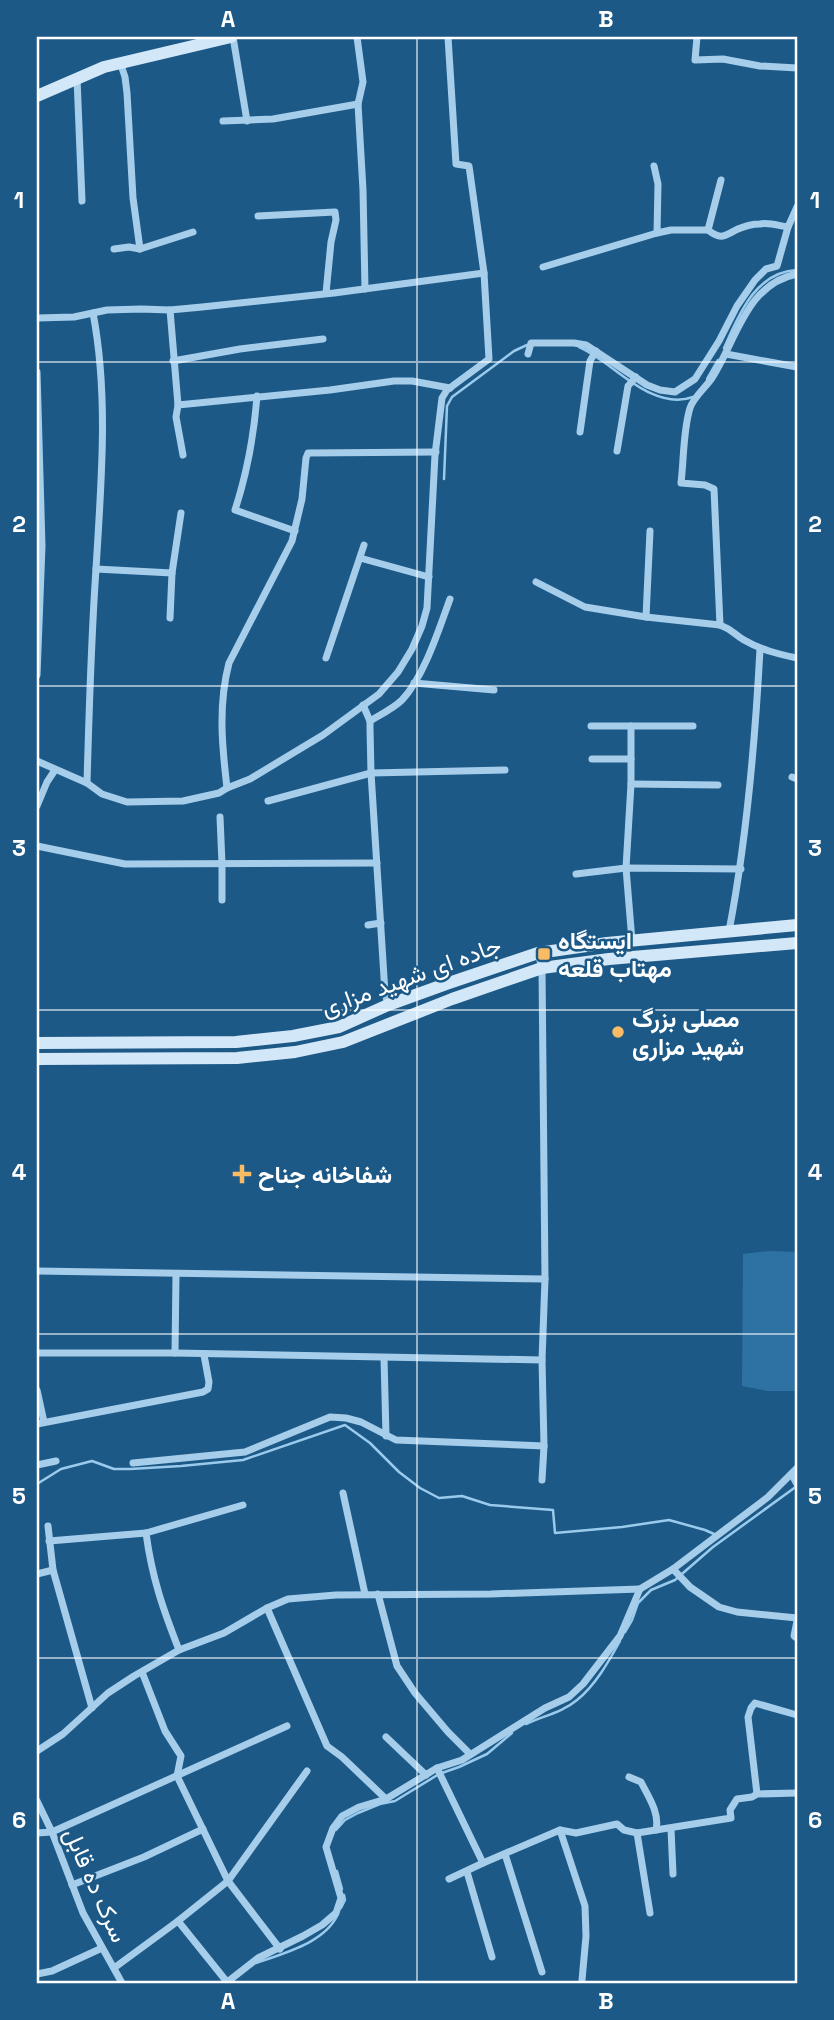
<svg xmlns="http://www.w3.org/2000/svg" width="834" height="2020" font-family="'Space Grotesk',Vazirmatn,sans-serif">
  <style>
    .green { fill: #2e72a3 }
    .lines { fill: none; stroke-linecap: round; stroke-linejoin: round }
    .stream { stroke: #9acbed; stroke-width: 2.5 }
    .street { stroke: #a6ceeb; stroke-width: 7 }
    .secondary { stroke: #d2e8f8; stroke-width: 12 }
    .grid { fill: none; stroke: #fff; stroke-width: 2; stroke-opacity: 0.55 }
    .poi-dot { fill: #fabb65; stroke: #1d5987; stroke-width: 2.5 }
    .labels { text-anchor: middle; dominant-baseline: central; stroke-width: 5; stroke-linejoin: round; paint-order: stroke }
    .poi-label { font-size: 24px; font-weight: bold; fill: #fff; stroke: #1d5987; text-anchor: start }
    .street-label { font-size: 24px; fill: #fff; stroke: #1d5987 }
    .neatline { fill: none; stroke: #fff; stroke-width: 2.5 }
    .grid-label { font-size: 23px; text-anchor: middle; font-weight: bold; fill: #fff }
  </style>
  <rect width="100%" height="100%" fill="#1d5987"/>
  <path class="green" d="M769,1251L797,1252V1391H768L742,1386L743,1254Z"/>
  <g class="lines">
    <g class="stream">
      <path d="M579,347C589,351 599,359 608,365C632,383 662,408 693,397"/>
      <path d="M724,348C739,315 755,272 797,270"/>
      <path d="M707,379L718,360"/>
      <path d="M444,479L447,406L452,397L514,351L527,345"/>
      <path d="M37,1484L61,1469L92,1461L114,1469H130L181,1466L243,1460L345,1425L370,1443L399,1472L420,1488L439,1498L462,1496L490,1505L553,1510L555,1533L622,1527L669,1520L705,1530L714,1534"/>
      <path d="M625,1632L632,1620L638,1603L651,1590L675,1580L713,1547L797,1486"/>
      <path d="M526,1724C543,1716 563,1712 577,1700C595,1686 609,1661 620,1641"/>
      <path d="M336,1830L345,1820L358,1813L380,1804L395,1801L439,1774L459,1767L487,1754L512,1733"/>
      <path d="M337,1871L342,1889"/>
      <path d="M341,1908L345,1900L344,1895"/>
      <path d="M256,1963C284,1953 325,1943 338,1914"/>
    </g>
    <g class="street">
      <path d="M233,37L247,121"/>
      <path d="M357,37L363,82L358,104L363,190L365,289"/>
      <path d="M697,37L695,60L723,59L760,66L797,68"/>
      <path d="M120,62L125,77L127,93L133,198L140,249"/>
      <path d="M77,78L82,201"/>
      <path d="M223,121L273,119L358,104"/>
      <path d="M654,166L658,184L657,233"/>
      <path d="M258,216L335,212L336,220L331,242L326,293"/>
      <path d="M708,230L721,180"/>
      <path d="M114,249L129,247L140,249L193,232"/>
      <path d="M543,267L657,233L671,230H708C722,241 725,235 738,229C745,226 753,224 760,224C769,222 779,226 788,227"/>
      <path d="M170,310L178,405L176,417L183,455"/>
      <path d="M37,318L74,317L107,310L141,309L170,310L202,307L334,293L484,273"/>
      <path d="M528,354L531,343H574L586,345L647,385L660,390L675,392L695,379L719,341L737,306L755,280L766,269L777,266L788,227L797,207"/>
      <path d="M726,354L797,367"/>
      <path d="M173,361L240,349L323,339"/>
      <path d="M37,372L42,546L37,675"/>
      <path d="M257,396C254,435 247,473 235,510L295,531"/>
      <path d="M178,405L330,390L394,381H412L450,388"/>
      <path d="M580,432L590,361L596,351"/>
      <path d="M617,451L628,386L636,377"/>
      <path d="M360,558L429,577"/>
      <path d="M96,569L172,573"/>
      <path d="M536,582L585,607L646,617L720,625C733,630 734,634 744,640C761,650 778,654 797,658"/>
      <path d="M646,617L650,531"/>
      <path d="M170,618L172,573L181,513"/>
      <path d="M720,625L714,489L705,485L681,483C684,458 683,431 690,408C693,398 706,387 712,378C737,339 746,284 797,274"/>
      <path d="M326,658L364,545"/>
      <path d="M414,683L494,690"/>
      <path d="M363,705L370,721V728L371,773L385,993L388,1005"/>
      <path d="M370,721C380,715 394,708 402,700C424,677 439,629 450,599"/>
      <path d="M591,726H693"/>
      <path d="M631,726V784L626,868L632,941"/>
      <path d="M592,759H631"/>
      <path d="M37,761L87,783L102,794L127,802L183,801L219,793L227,788L250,779L323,735L379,694L398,672L412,649L422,626L427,608L435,455L442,398L447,390L489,359L484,273L469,166L456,164L448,37"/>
      <path d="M792,777L797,779"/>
      <path d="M87,783C89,712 91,640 96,569C101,484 109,397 93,313"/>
      <path d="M631,784L718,785"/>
      <path d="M227,788C222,746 218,705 229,663L292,541L302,499L306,458L308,453L436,452"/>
      <path d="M268,801L371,773L505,770"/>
      <path d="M37,806L47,782L55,770"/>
      <path d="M220,817L222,864V900"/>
      <path d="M37,846L125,864L377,863"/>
      <path d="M576,874L626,868L741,869"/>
      <path d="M368,925L381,923"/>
      <path d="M729,931C747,838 755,744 760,649"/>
      <path d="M538,953L542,968L545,1279L542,1360L544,1446L542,1480"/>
      <path d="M37,1271L545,1279"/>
      <path d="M37,1353H175L542,1360"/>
      <path d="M175,1353L176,1274"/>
      <path d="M384,1358L386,1436"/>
      <path d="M37,1390L44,1422"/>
      <path d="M37,1424L203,1392L208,1389L209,1382L204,1355"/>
      <path d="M133,1463L245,1452L330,1417L346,1418L361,1422L396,1440L544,1446"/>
      <path d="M37,1465L56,1461"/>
      <path d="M792,1475L797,1484"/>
      <path d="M343,1493L365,1594"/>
      <path d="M48,1526L53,1570L92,1708"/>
      <path d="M146,1533C152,1578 163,1609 179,1650"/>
      <path d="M49,1541L146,1533L243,1505"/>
      <path d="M673,1569L690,1587L719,1607L737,1612L797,1618"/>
      <path d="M37,1574L53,1570"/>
      <path d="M378,1594L397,1666L415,1693L448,1732L470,1754"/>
      <path d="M267,1608L327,1746L342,1757L386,1799"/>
      <path d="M797,1621L794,1636L797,1638"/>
      <path d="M142,1672L165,1731L181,1756L177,1776L228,1881L280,1949"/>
      <path d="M386,1737L426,1775"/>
      <path d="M37,1751L63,1734L108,1693L134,1676L179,1650L224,1633L267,1608L288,1599L336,1595L491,1594L640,1589"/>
      <path d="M437,1768L483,1863L560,1830L576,1833L617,1824L624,1830L637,1833L731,1818L730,1810L737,1799L752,1797L757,1794L797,1793"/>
      <path d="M629,1777L641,1782C648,1796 660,1813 656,1830"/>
      <path d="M757,1794L748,1717L751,1708L755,1703L797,1715"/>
      <path d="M37,1801L52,1832L83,1913L122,1983"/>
      <path d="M671,1829L673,1874"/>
      <path d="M560,1830L585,1906L586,1936L582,1980"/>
      <path d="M37,1833L52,1832L287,1726"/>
      <path d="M637,1833L650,1913"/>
      <path d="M505,1854L542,1972"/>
      <path d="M467,1872L492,1957"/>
      <path d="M449,1879L483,1863"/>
      <path d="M72,1885L144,1857L203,1829"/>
      <path d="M178,1921L227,1982"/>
      <path d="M114,1968L178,1921L228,1881L307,1771"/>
      <path d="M37,1974L52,1971L102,1948"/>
      <path d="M226,1983L258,1958L303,1936L322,1925L336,1913L341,1898L326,1847L333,1828L342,1816L359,1807L386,1799L437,1768L462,1760L545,1708L569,1697L583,1684L620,1636L640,1589L673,1569L768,1497L797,1468"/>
    </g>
    <g class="secondary">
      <path d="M37,96L104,67L231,37"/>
      <path d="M37,1043L236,1042L293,1036L339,1027L388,1005L446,984L538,953L607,943L797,925"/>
      <path d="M37,1059L237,1058L295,1052L343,1042L452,999L542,968L609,959L797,943"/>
    </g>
  </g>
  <path class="grid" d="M417,37V1983M37,362H797M37,686H797M37,1010H797M37,1334H797M37,1658H797"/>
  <g class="poi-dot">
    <rect x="537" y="947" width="14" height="14" rx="3.5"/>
    <circle cx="618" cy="1032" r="7"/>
    <path d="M238.5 1163.5h7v7h7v7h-7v7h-7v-7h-7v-7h7z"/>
  </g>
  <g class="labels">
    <g class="poi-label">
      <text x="558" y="940">ایستگاه<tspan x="558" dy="28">مهتاب قلعه</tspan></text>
      <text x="632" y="1018">مصلی بزرگ<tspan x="632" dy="28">شهید مزاری</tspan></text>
      <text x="258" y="1174">شفاخانه جناح</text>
    </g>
    <g class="street-label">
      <text transform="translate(411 976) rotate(-20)">جاده ای شهید مزاری</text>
      <text transform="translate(96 1885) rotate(66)">سرک ده قابل</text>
    </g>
  </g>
  <rect width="834" height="2020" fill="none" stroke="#1d5987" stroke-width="77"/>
  <rect x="38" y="38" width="758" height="1944" class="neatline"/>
  <g class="grid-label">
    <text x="228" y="27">A</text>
    <text x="606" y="27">B</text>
    <text x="19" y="208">1</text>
    <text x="815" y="208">1</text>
    <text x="19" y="532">2</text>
    <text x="815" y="532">2</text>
    <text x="19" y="856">3</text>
    <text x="815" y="856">3</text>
    <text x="19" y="1180">4</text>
    <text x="815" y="1180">4</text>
    <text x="19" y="1504">5</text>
    <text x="815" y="1504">5</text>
    <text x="19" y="1828">6</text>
    <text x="815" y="1828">6</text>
    <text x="228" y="2009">A</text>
    <text x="606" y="2009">B</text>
  </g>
</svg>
